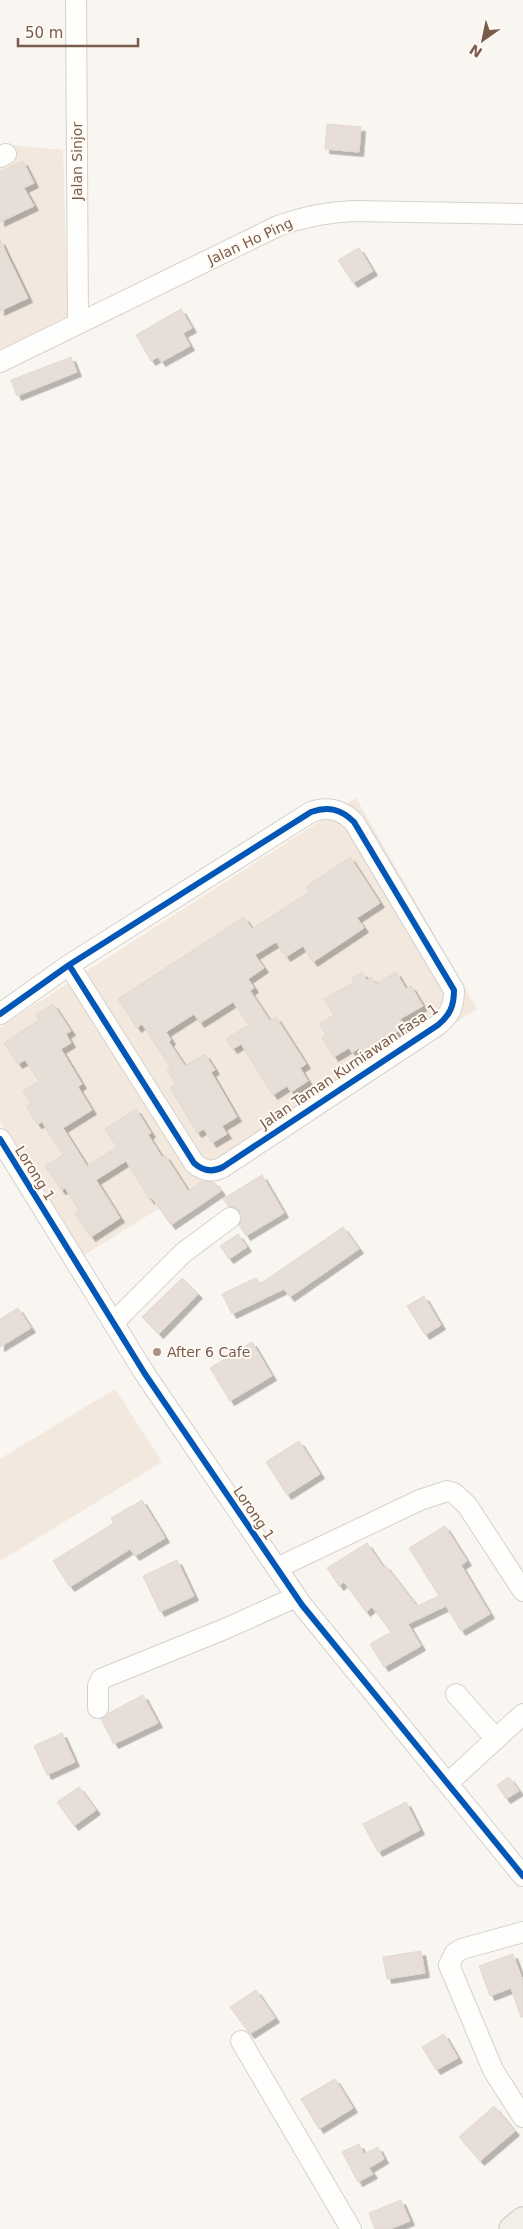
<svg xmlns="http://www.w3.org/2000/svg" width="523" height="2229" font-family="'DejaVu Sans',sans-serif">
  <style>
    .residential { fill: #f2e8de }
    .building { fill: #e6ded7; stroke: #e2d8d2; filter: url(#shadow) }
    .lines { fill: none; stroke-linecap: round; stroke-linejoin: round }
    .minor-casing { stroke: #d7d1cb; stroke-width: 22 }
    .major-casing { stroke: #dad1cc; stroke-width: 28 }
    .minor { stroke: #fefefd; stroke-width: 20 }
    .major { stroke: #f3eee8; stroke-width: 25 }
    .cycleway-casing { stroke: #fffaf3; stroke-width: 9 }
    .cycleway { stroke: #0057b8; stroke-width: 6 }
    .poi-dot { fill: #a69286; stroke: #fffaf3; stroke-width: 2 }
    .labels { text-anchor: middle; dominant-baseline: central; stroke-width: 4; stroke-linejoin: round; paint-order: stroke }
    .street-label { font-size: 14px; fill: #7a5c4d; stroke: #fffaf3 }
    .poi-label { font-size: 14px; fill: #7a5c4d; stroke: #fffaf3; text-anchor: start }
  </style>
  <defs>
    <filter id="shadow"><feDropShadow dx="4.5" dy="4.5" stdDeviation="0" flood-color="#0004"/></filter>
  </defs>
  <rect width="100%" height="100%" fill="#f9f5f0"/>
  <g class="residential">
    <path d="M0,144L63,150L68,316L0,350Z"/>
    <path d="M356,798L477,1009L83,1256L0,1121V1027Z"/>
    <path d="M115,1389L162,1462L0,1561V1459Z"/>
  </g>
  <g class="building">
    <path d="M327,124L361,127L359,152L325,149Z"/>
    <path d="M23,161L34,183L24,188L34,206L0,222V172Z"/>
    <path d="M0,240L28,298L0,311Z"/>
    <path d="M359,248L373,271L353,283L338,260Z"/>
    <path d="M181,309L192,328L183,333L190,346L161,362L158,357L151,361L136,335Z"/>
    <path d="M71,357L77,372L17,396L11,380Z"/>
    <path d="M350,857L380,903L357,918L364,928L313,962L303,946L286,957L276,942L255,955L264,968L248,979L254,988L250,991L270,1021L276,1017L306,1064L300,1068L308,1081L291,1092L287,1086L273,1095L241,1044L233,1049L226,1039L249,1025L233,1002L200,1023L194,1014L166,1032L171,1040L169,1042L185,1066L205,1054L215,1070L211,1072L237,1117L222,1126L227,1134L212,1143L204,1129L197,1133L170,1087L176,1084L167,1070L171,1068L142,1024L137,1028L118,999L244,917L252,929L309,892L306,887Z"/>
    <path d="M362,972L367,980L371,977L376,984L396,972L406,989L411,986L423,1006L400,1019L405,1027L391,1035L361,1052L359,1048L352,1053L349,1048L334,1057L322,1038L326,1035L320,1024L334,1015L324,999L354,982L352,978Z"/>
    <path d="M53,1004L71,1031L66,1034L71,1043L61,1049L82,1084L78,1087L92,1110L63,1128L87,1166L117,1147L105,1129L136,1109L151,1133L148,1135L162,1157L165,1155L188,1191L202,1181L214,1182L221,1191L171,1225L152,1198L150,1200L126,1161L96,1180L120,1218L91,1237L75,1213L79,1210L65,1188L61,1190L45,1166L63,1155L42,1122L37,1124L26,1106L31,1104L23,1091L39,1081L25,1060L18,1064L4,1043L39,1020L36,1015Z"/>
    <path d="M262,1175L284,1213L246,1236L239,1225L242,1217L240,1211L234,1207L228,1206L223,1199Z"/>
    <path d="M343,1227L359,1249L290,1297L284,1289L232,1314L222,1294L256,1278L260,1284Z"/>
    <path d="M238,1234L247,1247L229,1259L220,1246Z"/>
    <path d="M182,1278L198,1294L159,1334L142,1317Z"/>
    <path d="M424,1296L441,1325L425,1335L407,1306Z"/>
    <path d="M18,1308L31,1328L0,1347V1319Z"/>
    <path d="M252,1342L272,1376L230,1401L210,1368Z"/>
    <path d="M299,1441L320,1474L287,1495L266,1462Z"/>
    <path d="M142,1500L165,1538L135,1556L130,1549L70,1587L53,1561L114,1523L111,1518Z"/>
    <path d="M445,1526L467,1561L461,1565L490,1614L461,1631L446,1606L408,1624L421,1646L384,1667L370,1644L391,1632L372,1607L366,1612L344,1582L339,1586L327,1568L367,1543L383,1567L385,1565L417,1606L439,1596L409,1548Z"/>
    <path d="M177,1560L194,1596L160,1612L143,1576Z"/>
    <path d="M143,1695L158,1723L114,1744L101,1719L109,1713Z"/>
    <path d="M62,1733L75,1762L47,1775L34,1746Z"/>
    <path d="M509,1777L519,1791L506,1799L497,1785Z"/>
    <path d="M79,1787L96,1810L74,1826L57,1802Z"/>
    <path d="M406,1802L420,1830L378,1852L363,1824Z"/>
    <path d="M421,1951L425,1973L387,1979L383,1957Z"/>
    <path d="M513,1954L523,1981V2017H521L511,1988L490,1996L479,1966Z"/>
    <path d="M256,1990L275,2018L250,2034L230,2007Z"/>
    <path d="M444,2034L458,2058L436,2070L422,2047Z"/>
    <path d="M335,2079L353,2108L319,2129L301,2099Z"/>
    <path d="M494,2106L515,2131L480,2161L459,2137Z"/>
    <path d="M359,2144L364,2154L378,2147L384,2159L369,2168L373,2174L358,2182L342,2152Z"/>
    <path d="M401,2200L410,2221L390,2229H375L369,2213Z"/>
  </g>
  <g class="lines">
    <defs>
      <g id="minor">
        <path d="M76,0L78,323"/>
        <path d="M0,157L6,154"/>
        <path d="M0,362L278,226C303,217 326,212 353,211L523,214"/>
        <path d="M0,1014L69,965L311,812C328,806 341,809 354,822L454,990C454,1006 450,1015 438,1025L223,1167C212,1173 203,1171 194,1163L69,965"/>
        <path d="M0,1139L145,1374L302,1605L523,1876"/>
        <path d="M113,1323L183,1253L230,1218"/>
        <path d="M277,1568L420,1500L447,1491L454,1493L467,1505L523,1591"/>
        <path d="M456,1694L496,1739"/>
        <path d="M98,1708V1686L101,1679L227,1628L296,1597"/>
        <path d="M448,1783L523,1714"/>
        <path d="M523,1932L462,1949L455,1953L449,1965L493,2070L523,2117"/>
        <path d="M241,2041L351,2229"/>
      </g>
      <path id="major" d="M512,2229L523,2220"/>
    </defs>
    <use href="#minor" class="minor-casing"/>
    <use href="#major" class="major-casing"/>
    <use href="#minor" class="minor"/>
    <use href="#major" class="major"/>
    <defs>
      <g id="cycleway">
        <path d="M0,1014L69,965L311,812C328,806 341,809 354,822L454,990C454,1006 450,1015 438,1025L223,1167C212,1173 203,1171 194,1163L69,965"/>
        <path d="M0,1139L145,1374L302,1605L523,1876"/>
      </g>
    </defs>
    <use href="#cycleway" class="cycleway-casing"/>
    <use href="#cycleway" class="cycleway"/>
  </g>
  <circle class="poi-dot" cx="157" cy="1352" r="5"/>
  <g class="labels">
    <g class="street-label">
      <text transform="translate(77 161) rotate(-90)">Jalan Sinjor</text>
      <text transform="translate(250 241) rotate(-25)">Jalan Ho Ping</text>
      <text transform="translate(349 1066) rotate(-34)">Jalan Taman Kurniawan Fasa 1</text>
      <text transform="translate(35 1173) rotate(58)">Lorong 1</text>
      <text transform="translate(254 1513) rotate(56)">Lorong 1</text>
    </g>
    <g class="poi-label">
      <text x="167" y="1352">After 6 Cafe</text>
    </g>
  </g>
  <g transform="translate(483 40) rotate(213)" stroke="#fffaf3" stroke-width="4" paint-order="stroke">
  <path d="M0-4L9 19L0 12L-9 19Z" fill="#7a5c4d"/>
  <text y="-8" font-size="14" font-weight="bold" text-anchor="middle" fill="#7a5c4d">N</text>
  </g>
  <path d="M18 38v8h120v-8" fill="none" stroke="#7a5c4d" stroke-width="2.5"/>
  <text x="25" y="38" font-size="15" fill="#7a5c4d" stroke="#fffaf3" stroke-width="4" paint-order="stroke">50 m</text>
</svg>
